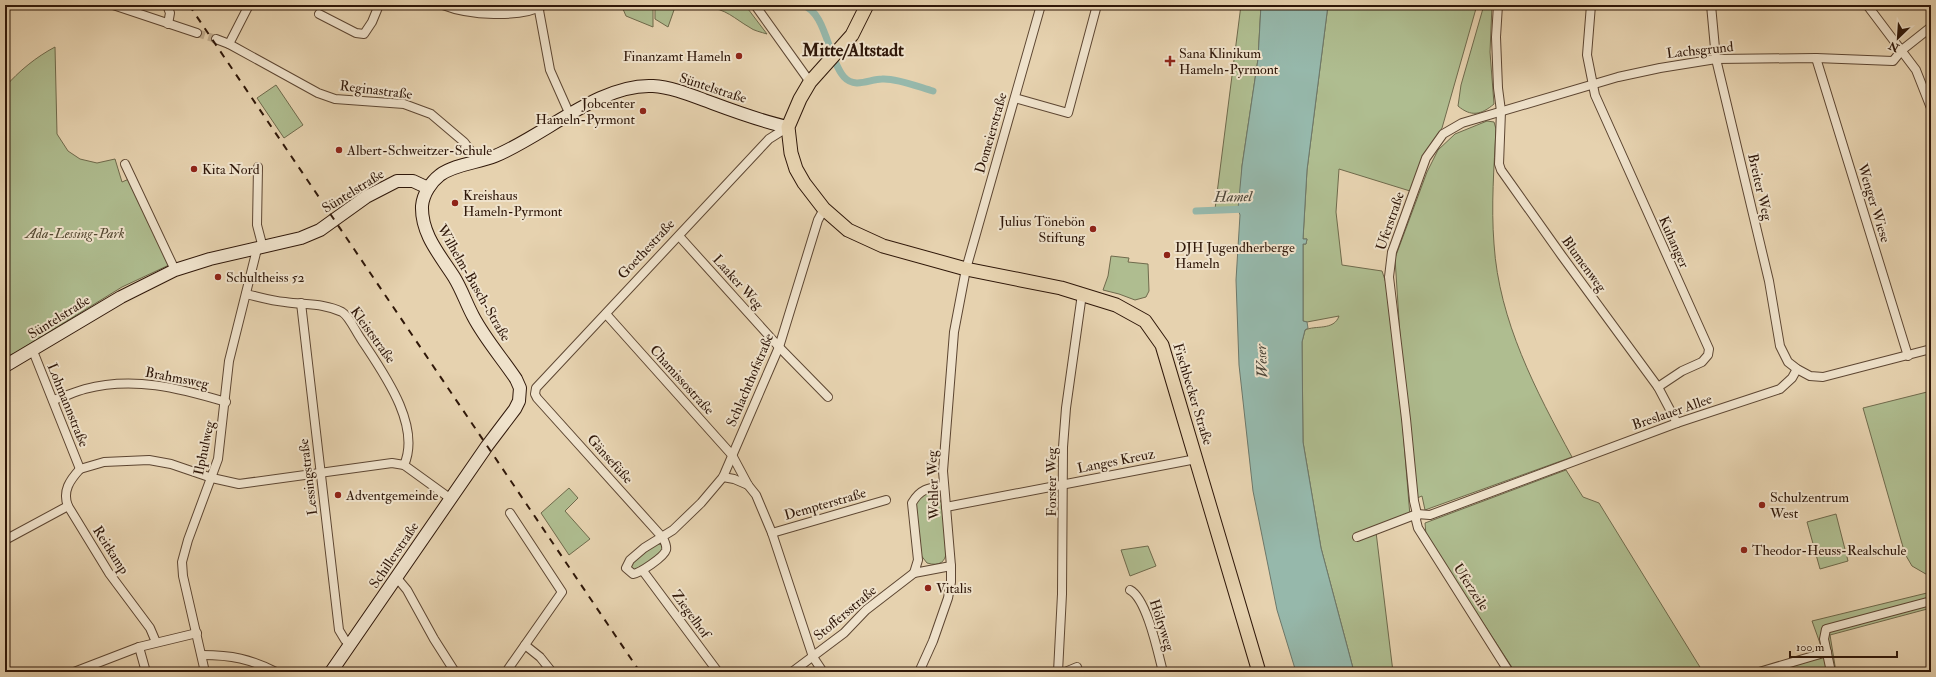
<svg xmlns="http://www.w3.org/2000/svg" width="1936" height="677" font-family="'IM FELL Double Pica',serif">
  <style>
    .green { fill: #afbd90; stroke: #6f6a4c }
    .water { fill: #96b8ab; stroke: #6d786a }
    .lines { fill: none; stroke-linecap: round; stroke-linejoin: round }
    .canal { stroke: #96b8ab; stroke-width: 7 }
    .street-tunnel { stroke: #c1ad8e; stroke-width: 8; stroke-dasharray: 8 4; stroke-linecap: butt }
    .street-casing { stroke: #5d4632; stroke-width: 10 }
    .secondary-casing { stroke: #2f1709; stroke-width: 14 }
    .primary-casing { stroke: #2f1709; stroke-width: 15 }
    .street { stroke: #efe2cb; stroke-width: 8 }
    .secondary { stroke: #efe2cb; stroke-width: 12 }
    .primary { stroke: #e6d2af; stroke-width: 13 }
    .rail { stroke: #2f1709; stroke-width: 2; stroke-dasharray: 7 7; stroke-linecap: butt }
    .poi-dot { fill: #8f2418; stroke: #efe2cb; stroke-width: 1.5 }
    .labels { text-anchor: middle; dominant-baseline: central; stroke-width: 4; stroke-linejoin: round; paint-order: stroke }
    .street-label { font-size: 14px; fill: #2f1709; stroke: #efe2cb }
    .poi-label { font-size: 14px; fill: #2f1709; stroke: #efe2cb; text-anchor: start }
    .park-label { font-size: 14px; font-style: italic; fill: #554932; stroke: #efe2cb }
    .water-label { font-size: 15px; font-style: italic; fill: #4e473a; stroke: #efe2cb }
    .district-label { font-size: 18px; font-weight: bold; fill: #2f1709; stroke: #efe2cb }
  </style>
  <rect width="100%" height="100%" fill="#e6d2af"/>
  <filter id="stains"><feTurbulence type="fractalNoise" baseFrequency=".005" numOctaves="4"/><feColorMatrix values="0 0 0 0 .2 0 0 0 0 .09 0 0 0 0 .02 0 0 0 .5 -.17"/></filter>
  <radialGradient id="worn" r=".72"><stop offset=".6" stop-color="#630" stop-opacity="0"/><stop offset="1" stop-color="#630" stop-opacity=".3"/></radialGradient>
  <g class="green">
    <path d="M624,5H653V27L626,16L623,9Z"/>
    <path d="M655,5H670L674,10L668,27L655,19Z"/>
    <path d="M706,5H745L767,34C761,32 754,31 749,27C735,19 725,8 708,8Z"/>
    <path d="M1241,5H1261L1258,59L1242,166L1240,206L1239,208L1215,209Z"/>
    <path d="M1328,5H1477L1442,128L1428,148L1410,191L1339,169L1336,212L1342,265L1382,271L1389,292L1402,418L1410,516L1376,532L1393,672H1354L1321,548L1303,442L1302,342L1305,330C1315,325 1334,331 1339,316L1307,322L1303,321V244H1306L1307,239H1303L1307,170Z"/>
    <path d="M1484,5H1492L1490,52L1494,104C1481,115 1471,117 1458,106L1461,85Z"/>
    <path d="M55,47L57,134L68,151L80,159L97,163L115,159L122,182L129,179L169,265L122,287L15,353L5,357V87C19,71 36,57 55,47Z"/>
    <path d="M276,85L303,125L284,138L257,98Z"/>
    <path d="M1487,121L1494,122L1496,129C1494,167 1491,206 1494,244C1499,321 1536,391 1572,457L1425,510L1422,496L1417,498L1402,367L1395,258L1427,172L1438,150L1455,134Z"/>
    <path d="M1111,256L1129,258L1128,262L1148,264L1149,291L1146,297L1135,300L1119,294L1103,290L1108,276Z"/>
    <path d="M1931,391V577L1912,566L1905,554L1863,408Z"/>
    <path d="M1566,470L1583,497L1599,503L1703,672H1515L1426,535L1425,523Z"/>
    <path d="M569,488L578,498L565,511L590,539L569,555L541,513Z"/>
    <path d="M927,493C933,493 937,495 940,500C944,506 943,517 944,525C946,539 954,571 927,563L920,554L915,504L917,499Z"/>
    <path d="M1836,514L1848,561L1820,569L1807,522Z"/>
    <path d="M656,543L662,545L663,550L638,571L630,569L631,563Z"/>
    <path d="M1148,546L1156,566L1130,576L1121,550Z"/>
    <path d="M1931,592V608L1830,635L1836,672H1775L1816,659L1821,646L1812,621Z"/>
  </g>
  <path class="water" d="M1261,5H1328L1307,170L1303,239H1307L1306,244H1303V321L1307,322L1308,328L1305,330L1302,342L1303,442L1321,548L1354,672H1296L1277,610L1253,491L1239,365L1236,280L1240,215L1238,209L1242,166L1258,59Z"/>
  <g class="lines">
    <g class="canal">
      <path d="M802,5C826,11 828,59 844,77C855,89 870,79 882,79C897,78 919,87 933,91"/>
      <path d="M1196,211L1247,209"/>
    </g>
    <path class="street-tunnel" d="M197,33L216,39"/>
    <defs>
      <g id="street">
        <path d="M113,5L197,33"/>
        <path d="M167,5L170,13L168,24"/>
        <path d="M443,5C468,15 520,19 544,5"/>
        <path d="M538,5L550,70L570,115"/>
        <path d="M755,5L810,82"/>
        <path d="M1498,5L1496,37L1498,88L1501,111L1499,164L1501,170L1562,256L1658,387L1677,423"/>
        <path d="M1591,5L1587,55L1595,95L1709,349L1708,355L1702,362L1682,371L1658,387"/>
        <path d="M1711,5L1716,59L1769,281L1780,346L1788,362L1797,369L1810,376L1823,377L1931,349"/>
        <path d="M1867,5L1916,70L1931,108"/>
        <path d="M319,14L356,33L364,34L372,22L379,5"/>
        <path d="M216,39L229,44L318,93L335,99L404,104L431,114L464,142L473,154L475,162"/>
        <path d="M229,44L249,5"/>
        <path d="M1816,58L1908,356"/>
        <path d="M1015,98L1068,113L1097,5"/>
        <path d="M788,127L769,139L536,388L535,394L537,398L663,538C665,542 667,546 666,550C664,557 640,573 633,574L626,568L630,560L644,548L673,530L701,503L723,477L779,347L818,220L824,209"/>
        <path d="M125,164L175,270"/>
        <path d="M258,167L257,225L263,248"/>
        <path d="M679,236L779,347L828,397"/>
        <path d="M246,294C259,297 272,301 285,302C304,305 324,303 342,312C349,316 356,332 361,339C382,371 422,425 404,465"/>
        <path d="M301,303L339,630L345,640L350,645"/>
        <path d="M606,314L732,455L748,485L756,495L772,533L813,657L823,672"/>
        <path d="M33,351L80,469"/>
        <path d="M53,400C64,397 74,392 85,389C133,376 179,388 226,402"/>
        <path d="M80,469L104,462L149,460L171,464L212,478L239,484L392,463L404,465L451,499"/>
        <path d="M80,469C70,480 62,491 68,506L109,573L150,628L156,642"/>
        <path d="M723,477L734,479L748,485"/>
        <path d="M943,486C928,488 920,489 912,503L918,560L914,573L951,566"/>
        <path d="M946,507L1196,459"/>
        <path d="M1417,514L1414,501L1406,419L1389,277L1392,252L1426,158L1443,134L1462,123L1618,77L1660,68L1716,59L1816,58L1893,61L1902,50L1931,27"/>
        <path d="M1417,514L1430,515L1677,423L1780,389L1792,378L1797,369"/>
        <path d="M1417,514L1416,520L1418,528L1509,672"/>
        <path d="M772,533L886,500"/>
        <path d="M1357,537L1417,514"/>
        <path d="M5,540L68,506"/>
        <path d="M643,571L718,672"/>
        <path d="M397,578L407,590L434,639L455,672"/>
        <path d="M1130,590C1147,599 1158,653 1163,672"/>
        <path d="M525,645L540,657L552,672"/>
        <path d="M139,647L146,672"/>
        <path d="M202,655C232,655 250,659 276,672"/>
        <path d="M74,672L139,647L197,633"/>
        <path d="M205,672L183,576L182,562L188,540L218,459L229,361L257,249"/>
        <path d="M506,672L562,592L510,513"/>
        <path d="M792,672L844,633L866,610L914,573"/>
        <path d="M919,672L933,641L948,598L951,582V566L943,471L954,332L966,269L1041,5"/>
        <path d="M1058,672L1062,594L1063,447L1066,408L1082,294"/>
        <path d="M1065,672L1077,667L1079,672"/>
        <path d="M1759,672L1827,652"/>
        <path d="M1831,672L1824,639L1826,629L1931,601"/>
      </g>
      <g id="secondary">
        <path d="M5,366L121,297L175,270L210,259L301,238L320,230L366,197L397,181H413L428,188"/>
        <path d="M331,672L487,446L515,409L519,401L520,388L516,379C502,358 485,339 473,316C466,303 462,290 454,277C440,255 421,234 422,206C423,194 431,182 440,175C455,164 478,163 495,156C544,136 600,83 653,86C670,87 688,94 704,100C731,110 759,121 788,127"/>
      </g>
      <path id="primary" d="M867,5L852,35L810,82L800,99L788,127L791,153L796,169L804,183L824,209L848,230L883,246L966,269L1061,288L1116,305L1145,321L1162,345L1259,672"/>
    </defs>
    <use href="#street" class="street-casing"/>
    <use href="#secondary" class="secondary-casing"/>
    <use href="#primary" class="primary-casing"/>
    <use href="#street" class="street"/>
    <use href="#secondary" class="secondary"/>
    <use href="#primary" class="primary"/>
    <path class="rail" d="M189,5L640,672"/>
  </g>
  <g class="poi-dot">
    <circle cx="739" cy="56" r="4"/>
    <path d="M1168 55h4v4h4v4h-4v4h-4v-4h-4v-4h4z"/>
    <circle cx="643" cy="111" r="4"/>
    <circle cx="339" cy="150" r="4"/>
    <circle cx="194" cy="169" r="4"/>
    <circle cx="455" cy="203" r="4"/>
    <circle cx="1093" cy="229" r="4"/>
    <circle cx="1167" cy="255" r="4"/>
    <circle cx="218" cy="277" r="4"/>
    <circle cx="338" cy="495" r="4"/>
    <circle cx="1762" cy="505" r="4"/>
    <circle cx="1744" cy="550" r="4"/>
    <circle cx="928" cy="588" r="4"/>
  </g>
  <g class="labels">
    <g class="street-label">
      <text transform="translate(1700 50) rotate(-6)">Lachsgrund</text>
      <text transform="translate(713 88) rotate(18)">Süntelstraße</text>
      <text transform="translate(376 90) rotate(7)">Reginastraße</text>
      <text transform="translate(991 133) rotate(-74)">Domeierstraße</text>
      <text transform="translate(1760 187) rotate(77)">Breiter Weg</text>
      <text transform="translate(353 191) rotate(-32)">Süntelstraße</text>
      <text transform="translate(1874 203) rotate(73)">Wenger Wiese</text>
      <text transform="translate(1390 221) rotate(-71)">Uferstraße</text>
      <text transform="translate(1674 242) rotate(66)">Kuhanger</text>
      <text transform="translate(646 249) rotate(-47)">Goethestraße</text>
      <text transform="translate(1584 264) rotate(54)">Blumenweg</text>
      <text transform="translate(738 282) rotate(48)">Laaker Weg</text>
      <text transform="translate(474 283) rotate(60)">Wilhelm-Busch-Straße</text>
      <text transform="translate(59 317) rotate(-32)">Süntelstraße</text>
      <text transform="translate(373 335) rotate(54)">Kleiststraße</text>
      <text transform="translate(177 378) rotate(11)">Brahmsweg</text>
      <text transform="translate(682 380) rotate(48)">Chamissostraße</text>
      <text transform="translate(750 380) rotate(-67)">Schlachthofstraße</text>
      <text transform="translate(1193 394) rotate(73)">Fischbecker Straße</text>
      <text transform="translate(68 405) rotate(68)">Lohmannstraße</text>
      <text transform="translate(1672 412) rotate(-19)">Breslauer Allee</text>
      <text transform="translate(204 448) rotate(-78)">Ilphulweg</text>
      <text transform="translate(610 459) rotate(48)">Gänsefüße</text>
      <text transform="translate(1116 461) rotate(-11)">Langes Kreuz</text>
      <text transform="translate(308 477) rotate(-97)">Lessingstraße</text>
      <text transform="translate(1051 482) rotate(-90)">Forster Weg</text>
      <text transform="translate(933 485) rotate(-92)">Wehler Weg</text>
      <text transform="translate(825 504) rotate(-16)">Dempterstraße</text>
      <text transform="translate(111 550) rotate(57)">Reitkamp</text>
      <text transform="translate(394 555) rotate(-56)">Schillerstraße</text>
      <text transform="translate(1471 587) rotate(57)">Uferzeile</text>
      <text transform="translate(845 613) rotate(-40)">Stoffersstraße</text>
      <text transform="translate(691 614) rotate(54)">Ziegelhof</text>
      <text transform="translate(1162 625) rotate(72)">Höltyweg</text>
    </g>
    <g class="poi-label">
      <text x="1179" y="53">Sana Klinikum<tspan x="1179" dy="16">Hameln-Pyrmont</tspan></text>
      <text x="731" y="56" text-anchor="end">Finanzamt Hameln</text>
      <text x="635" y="103" text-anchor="end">Jobcenter<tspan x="635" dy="16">Hameln-Pyrmont</tspan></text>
      <text x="347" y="150">Albert-Schweitzer-Schule</text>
      <text x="202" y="169">Kita Nord</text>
      <text x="463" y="195">Kreishaus<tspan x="463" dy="16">Hameln-Pyrmont</tspan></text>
      <text x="1085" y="221" text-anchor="end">Julius Tönebön<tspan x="1085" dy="16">Stiftung</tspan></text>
      <text x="1175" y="247">DJH Jugendherberge<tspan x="1175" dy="16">Hameln</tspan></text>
      <text x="226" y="277">Schultheiss 52</text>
      <text x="346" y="495">Adventgemeinde</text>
      <text x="1770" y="497">Schulzentrum<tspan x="1770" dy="16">West</tspan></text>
      <text x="1752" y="550">Theodor-Heuss-Realschule</text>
      <text x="936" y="588">Vitalis</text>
    </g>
    <g class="park-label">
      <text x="75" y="233">Ada-Lessing-Park</text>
    </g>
    <g class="water-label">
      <text transform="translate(1233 197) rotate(-1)">Hamel</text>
      <text transform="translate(1262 361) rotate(-93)">Weser</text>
    </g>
    <g class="district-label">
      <text x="853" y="50">Mitte/Altstadt</text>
    </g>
  </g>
  <rect width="1936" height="677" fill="none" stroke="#e6d2af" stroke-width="20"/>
  <rect x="6" y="6" width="1924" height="665" fill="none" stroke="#2f1709" stroke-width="2"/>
  <rect x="10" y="10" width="1916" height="657" fill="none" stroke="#2f1709"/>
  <g transform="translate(1898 38) rotate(205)" stroke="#efe2cb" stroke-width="3" paint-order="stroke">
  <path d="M0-3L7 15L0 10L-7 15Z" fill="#2f1709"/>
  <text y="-6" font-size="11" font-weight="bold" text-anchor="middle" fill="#2f1709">N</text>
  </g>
  <path d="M1790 651v6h107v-6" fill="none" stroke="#2f1709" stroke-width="2"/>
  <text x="1796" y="651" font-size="12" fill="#2f1709" stroke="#efe2cb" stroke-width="3" paint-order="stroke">100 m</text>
  <rect width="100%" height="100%" filter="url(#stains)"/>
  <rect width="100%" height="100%" fill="url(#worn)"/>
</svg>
